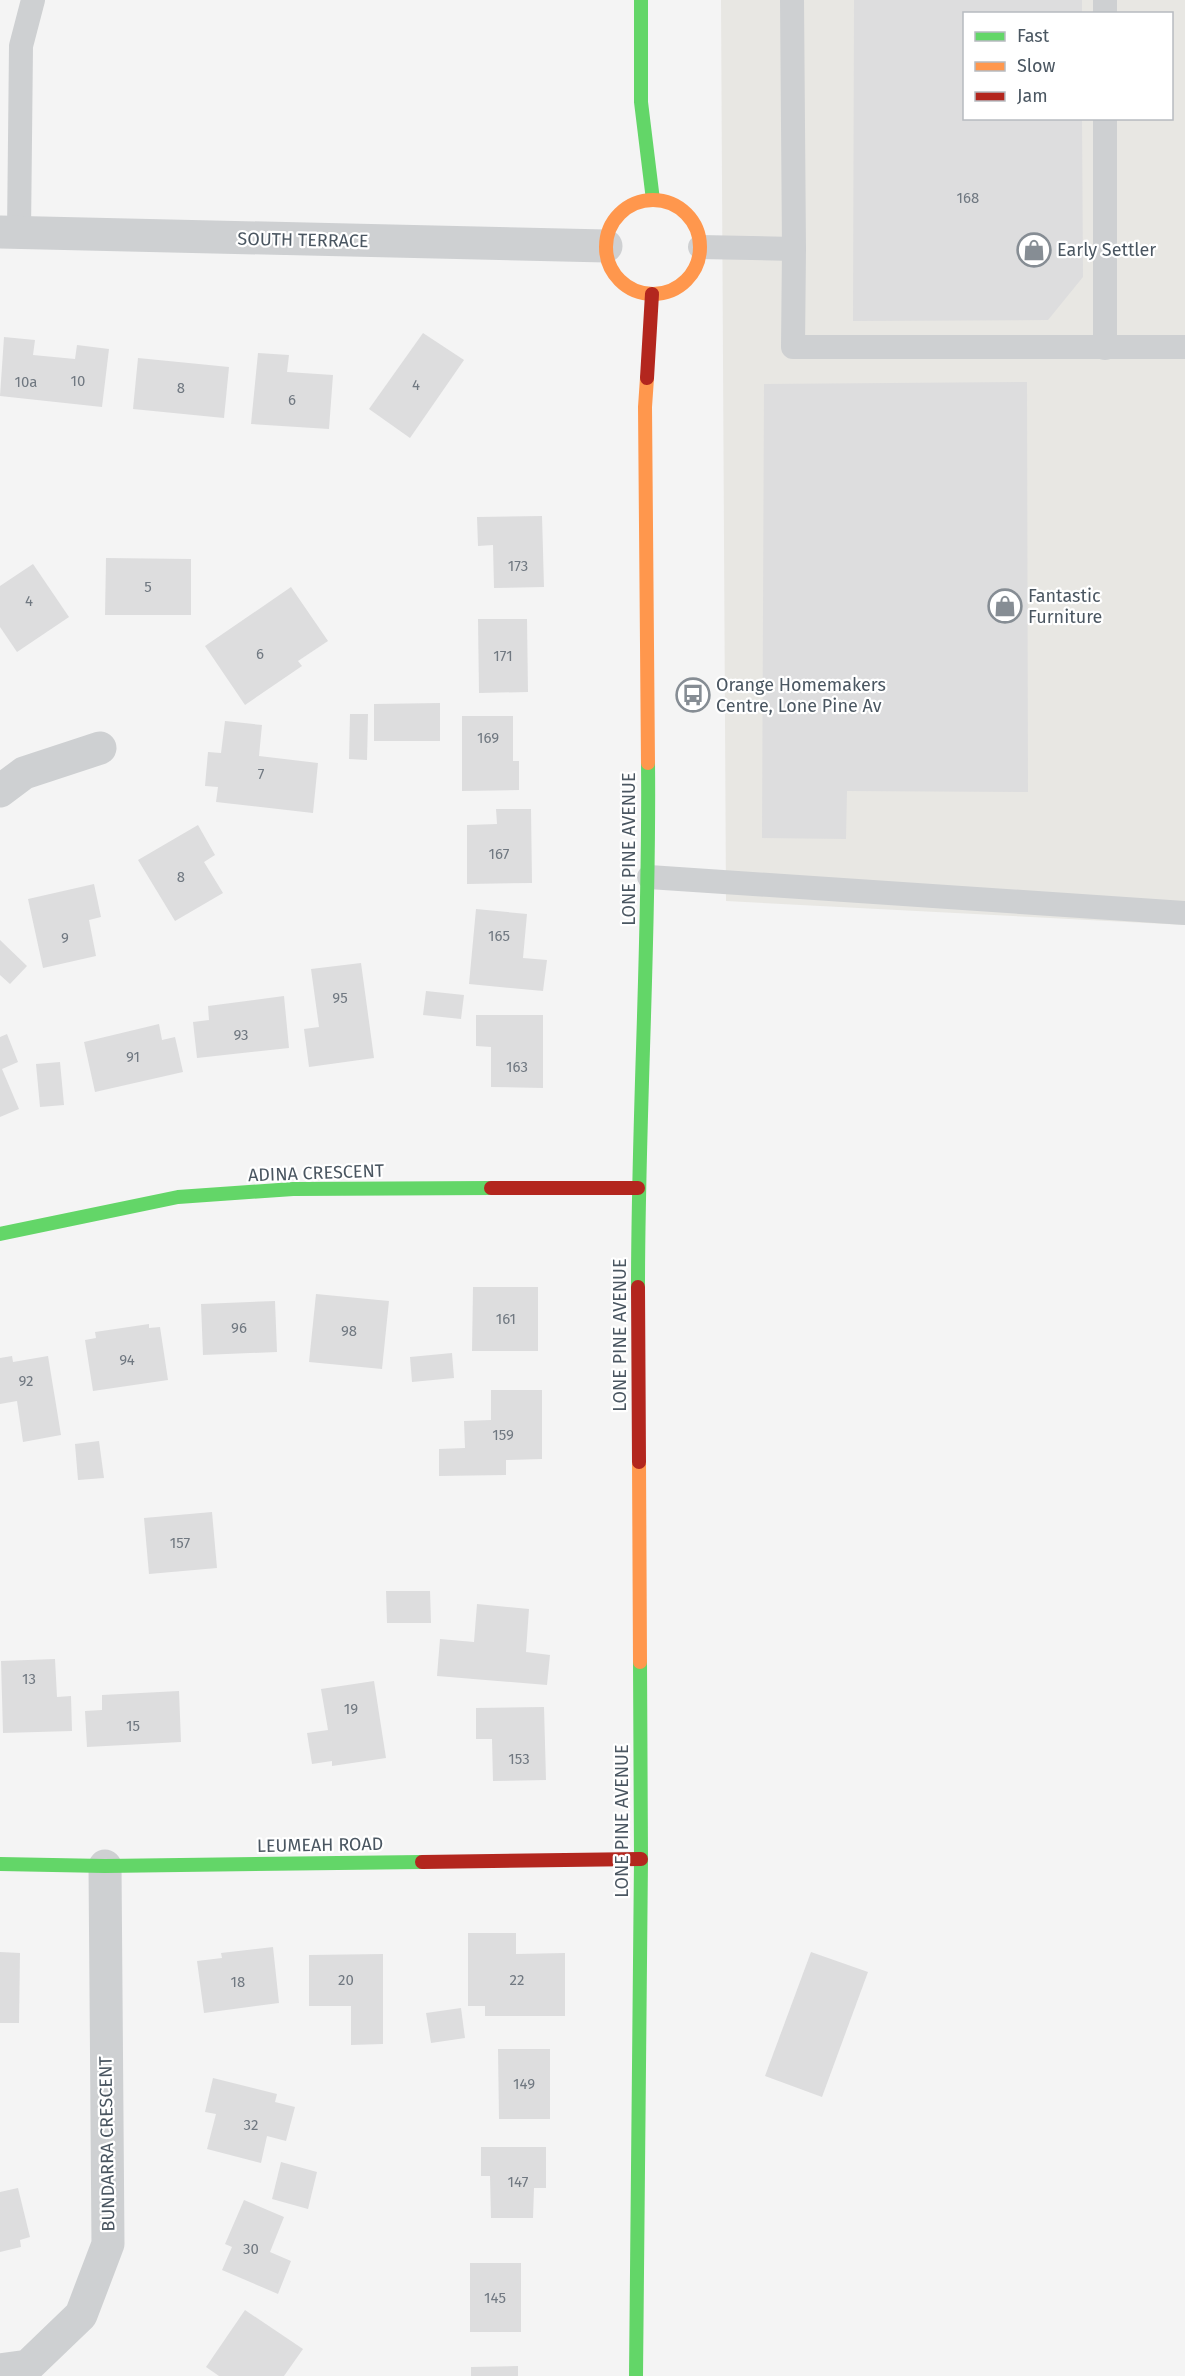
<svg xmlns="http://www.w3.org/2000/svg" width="1185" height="2376" font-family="'Fira Sans',sans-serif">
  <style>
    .commercial { fill: #e8e7e3; fill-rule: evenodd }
    .building { fill: #ddddde }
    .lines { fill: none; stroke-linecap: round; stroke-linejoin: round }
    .lane { stroke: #ced0d2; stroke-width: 24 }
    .street { stroke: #ced0d2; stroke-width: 33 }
    .fast { stroke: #63d668; stroke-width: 14 }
    .slow { stroke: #ff974d; stroke-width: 14 }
    .jam { stroke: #b3261e; stroke-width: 14 }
    .labels { text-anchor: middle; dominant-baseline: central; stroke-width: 4.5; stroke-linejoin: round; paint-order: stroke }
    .number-label { font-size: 15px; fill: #707881 }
    .street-label { font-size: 18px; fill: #4a5661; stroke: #fff }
    .poi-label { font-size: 18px; fill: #4a5661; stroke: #fff; text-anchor: start }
  </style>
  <rect width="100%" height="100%" fill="#f4f4f4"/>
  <path class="commercial" d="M721,0H1185V925L726,901ZM964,14H1172V118H964Z"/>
  <g class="building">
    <path d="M854,0H1082V14H964V118H1082L1083,277L1048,320L853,321Z"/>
    <path d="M423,333L464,360L410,438L369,409Z"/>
    <path d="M4,337L35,340L33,355L75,359L77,345L109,349L102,407L0,396Z"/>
    <path d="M258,353L289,355L287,372L333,375L329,429L251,424Z"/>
    <path d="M138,358L229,367L224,418L133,409Z"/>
    <path d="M1027,382L1028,792L847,791L846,839L762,838L764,384Z"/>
    <path d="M542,516L544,587L494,588L493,545L478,546L477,517Z"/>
    <path d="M106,558L191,559V615H105Z"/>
    <path d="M33,564L69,617L17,652L0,627V586Z"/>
    <path d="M291,587L328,641L298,661L302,666L245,705L205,646Z"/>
    <path d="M478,619H527L528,692L479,693Z"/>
    <path d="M440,703V741H374V704Z"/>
    <path d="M350,714H368L367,760L349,759Z"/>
    <path d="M462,716H513V761H519V790L462,791Z"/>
    <path d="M225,721L262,725L259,756L318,763L313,813L216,802L218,787L205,786L208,752L221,753Z"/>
    <path d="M496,809H531L532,883L467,884V825L497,824Z"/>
    <path d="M198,825L215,855L204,862L223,893L175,921L138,860Z"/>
    <path d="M94,884L101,917L89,920L96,956L43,968L28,899Z"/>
    <path d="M476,909L527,914L523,958L547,960L543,991L469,984Z"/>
    <path d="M0,940L27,966L10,984L0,975Z"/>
    <path d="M361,963L374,1058L309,1067L304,1029L319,1027L311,969Z"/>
    <path d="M426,991L464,995L461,1019L423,1015Z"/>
    <path d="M284,996L289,1048L197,1058L193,1022L209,1020L208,1006Z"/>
    <path d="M476,1015H543V1088L491,1087V1047L476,1046Z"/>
    <path d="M159,1024L162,1040L175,1037L183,1072L95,1092L84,1042Z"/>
    <path d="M7,1034L18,1062L2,1069L19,1109L0,1117V1037Z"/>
    <path d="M60,1062L64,1105L40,1107L36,1064Z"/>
    <path d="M473,1287H538V1351H472Z"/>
    <path d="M316,1294L389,1301L382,1369L309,1362Z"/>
    <path d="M275,1301L277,1352L203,1355L201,1304Z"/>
    <path d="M149,1324V1328L160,1327L168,1380L93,1391L85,1340L96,1338L95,1332Z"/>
    <path d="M452,1353L454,1378L412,1382L410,1357Z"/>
    <path d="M12,1356L13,1362L48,1356L61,1435L23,1442L17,1401L0,1404V1358Z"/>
    <path d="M491,1390H542V1459L506,1460V1475L439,1476V1449L465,1448L464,1421L491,1420Z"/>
    <path d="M99,1441L104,1478L78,1480L75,1444Z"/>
    <path d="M212,1512L217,1568L149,1574L144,1518Z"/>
    <path d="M386,1591H430L431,1623H387Z"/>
    <path d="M477,1604L529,1609L526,1652L550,1655L547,1685L437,1676L440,1639L474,1642Z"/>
    <path d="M55,1659L57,1697L71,1696L72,1731L3,1733L1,1661Z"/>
    <path d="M374,1681L386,1758L332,1766V1761L312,1764L307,1733L328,1730L321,1689Z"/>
    <path d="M179,1691L181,1742L87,1747L85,1711L102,1710V1695Z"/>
    <path d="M544,1707L546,1780L493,1781L492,1739H476V1708Z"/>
    <path d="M468,1933H516V1954L565,1953V2016H485V2006H468Z"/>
    <path d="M273,1947L279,2003L204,2013L197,1961L222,1958L221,1953Z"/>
    <path d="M0,1952L20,1953L19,2023H0Z"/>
    <path d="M811,1952L868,1972L822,2097L765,2076Z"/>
    <path d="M383,1954V2044L351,2045V2006H309V1955Z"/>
    <path d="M461,2008L465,2038L431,2043L426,2013Z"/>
    <path d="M498,2049H550V2119H499Z"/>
    <path d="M213,2078L277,2094L275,2102L295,2107L286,2141L267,2136L261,2163L207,2149L216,2114L205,2112Z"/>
    <path d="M481,2147H546V2188H534L533,2218H491L490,2176H481Z"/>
    <path d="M281,2162L317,2172L308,2209L272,2199Z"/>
    <path d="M18,2188L30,2237L20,2240L21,2247L0,2252V2192Z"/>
    <path d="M244,2200L284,2217L270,2252L291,2261L278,2294L222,2270L232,2247L225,2244Z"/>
    <rect x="470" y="2263" width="51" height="69"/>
    <path d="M245,2310L303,2349L284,2376H219L206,2367Z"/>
    <path d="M518,2366V2376H471V2367Z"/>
  </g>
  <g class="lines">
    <g class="lane">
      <path d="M792,0L794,249"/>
      <path d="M1105,14V0"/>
      <path d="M1105,118V348"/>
      <path d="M19,232L21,46L33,0"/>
      <path d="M700,247L794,249L793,347H1185"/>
      <path d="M649,877L1185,913"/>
    </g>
    <g class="street">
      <path d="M0,232L606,246"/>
      <path d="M0,791L24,773L100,748"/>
      <path d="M0,2370L28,2366L81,2315L108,2244L105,1866"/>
    </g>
    <g class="fast">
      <path d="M641,0V102L653,200"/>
      <path d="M0,1234L178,1197L293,1189L491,1188"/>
      <path d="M638,1287C638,1112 650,938 648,763"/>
      <path d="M0,1864L105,1866L422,1862"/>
      <path d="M636,2376L641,1859L640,1662"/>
    </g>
    <g class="slow">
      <circle cx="653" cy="247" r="47"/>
      <path d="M647,378L645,407L648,763"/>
      <path d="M639,1462L640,1662"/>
    </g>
    <g class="jam">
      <path d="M647,378L652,294"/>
      <path d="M491,1188H638"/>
      <path d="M638,1287L639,1462"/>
      <path d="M422,1862L641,1859"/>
    </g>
  </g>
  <defs>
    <symbol id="shop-ring" viewBox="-11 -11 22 22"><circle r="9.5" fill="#fff" stroke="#868d94" stroke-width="1.5"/><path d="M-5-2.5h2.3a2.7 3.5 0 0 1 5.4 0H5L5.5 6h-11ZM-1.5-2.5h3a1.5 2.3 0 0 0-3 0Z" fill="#868d94"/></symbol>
    <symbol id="bus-ring" viewBox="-11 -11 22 22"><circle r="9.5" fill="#fff" stroke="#868d94" stroke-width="1.5"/><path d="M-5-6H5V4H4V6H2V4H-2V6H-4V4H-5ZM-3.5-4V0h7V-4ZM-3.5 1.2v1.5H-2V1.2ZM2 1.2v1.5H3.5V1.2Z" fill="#868d94"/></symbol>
  </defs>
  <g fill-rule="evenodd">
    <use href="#shop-ring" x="1015" y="231" width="38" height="38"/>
    <use href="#shop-ring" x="986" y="587" width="38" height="38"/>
    <use href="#bus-ring" x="674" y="676" width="38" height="38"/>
  </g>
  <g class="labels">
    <g class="number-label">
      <text x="968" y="198">168</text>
      <text x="78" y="381">10</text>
      <text x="26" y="382">10a</text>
      <text x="416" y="385">4</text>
      <text x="181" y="388">8</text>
      <text x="292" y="400">6</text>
      <text x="518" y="566">173</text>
      <text x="148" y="587">5</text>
      <text x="29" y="601">4</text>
      <text x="260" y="654">6</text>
      <text x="503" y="656">171</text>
      <text x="488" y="738">169</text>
      <text x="261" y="774">7</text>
      <text x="499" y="854">167</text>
      <text x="181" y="877">8</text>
      <text x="499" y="936">165</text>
      <text x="65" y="938">9</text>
      <text x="340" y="998">95</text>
      <text x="241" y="1035">93</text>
      <text x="133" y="1057">91</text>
      <text x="517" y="1067">163</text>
      <text x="506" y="1319">161</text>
      <text x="239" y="1328">96</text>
      <text x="349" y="1331">98</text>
      <text x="127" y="1360">94</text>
      <text x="26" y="1381">92</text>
      <text x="503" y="1435">159</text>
      <text x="180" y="1543">157</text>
      <text x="29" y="1679">13</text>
      <text x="351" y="1709">19</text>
      <text x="133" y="1726">15</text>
      <text x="519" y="1759">153</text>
      <text x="346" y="1980">20</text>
      <text x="517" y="1980">22</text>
      <text x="238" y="1982">18</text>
      <text x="524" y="2084">149</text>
      <text x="251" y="2125">32</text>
      <text x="518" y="2182">147</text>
      <text x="251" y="2249">30</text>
      <text x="495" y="2298">145</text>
    </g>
    <g class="street-label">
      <text transform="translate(303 240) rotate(1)">SOUTH TERRACE</text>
      <text transform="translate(629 849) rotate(-90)">LONE PINE AVENUE</text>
      <text transform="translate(316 1173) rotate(-2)">ADINA CRESCENT</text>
      <text transform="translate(620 1335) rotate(-90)">LONE PINE AVENUE</text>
      <text transform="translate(622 1821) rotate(-90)">LONE PINE AVENUE</text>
      <text transform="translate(320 1845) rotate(-1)">LEUMEAH ROAD</text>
      <text transform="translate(107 2144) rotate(-91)">BUNDARRA CRESCENT</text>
    </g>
    <g class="poi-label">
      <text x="1057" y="250">Early Settler</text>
      <text x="1028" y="596">Fantastic<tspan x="1028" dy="21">Furniture</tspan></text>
      <text x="716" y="685">Orange Homemakers<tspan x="716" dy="21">Centre, Lone Pine Av</tspan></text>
    </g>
  </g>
  <rect x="963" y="12" width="210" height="108" fill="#ffffff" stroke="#b7bbc0" stroke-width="1.5"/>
  <rect x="975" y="32" width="30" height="9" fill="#63d668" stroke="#b7bbc0" stroke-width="1.5"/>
  <text x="1017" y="42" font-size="18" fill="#4a5661">Fast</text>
  <rect x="975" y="62" width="30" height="9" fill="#ff974d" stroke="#b7bbc0" stroke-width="1.5"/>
  <text x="1017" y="72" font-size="18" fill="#4a5661">Slow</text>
  <rect x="975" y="92" width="30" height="9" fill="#b3261e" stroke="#b7bbc0" stroke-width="1.5"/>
  <text x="1017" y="102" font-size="18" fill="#4a5661">Jam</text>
</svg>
